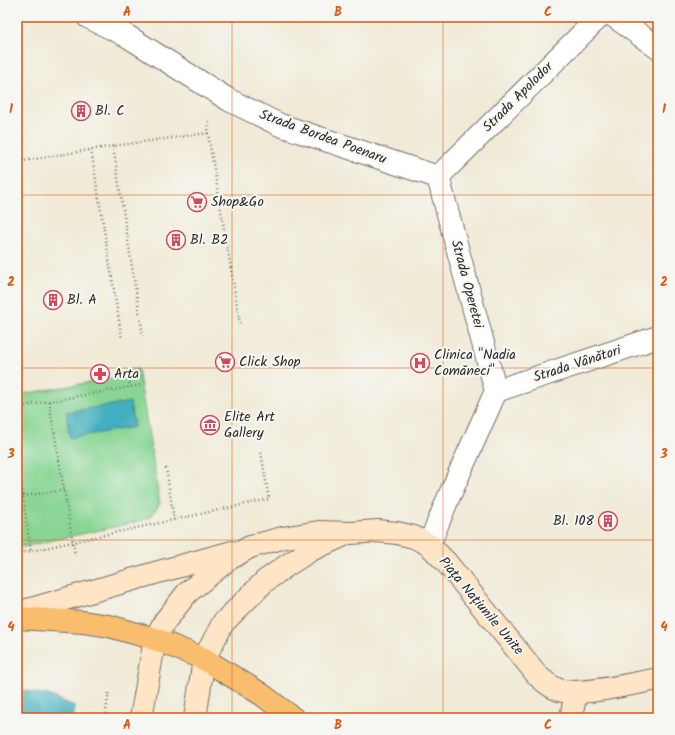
<svg xmlns="http://www.w3.org/2000/svg" width="675" height="735" font-family="Kalam,sans-serif">
  <style>
    .green { fill: #89d694; stroke: #5a8060 }
    .water { fill: #43afc0; stroke: #376d76 }
    .pier { fill: #f0ead6 }
    .lines { fill: none; stroke-linecap: round; stroke-linejoin: round }
    .street-casing { stroke: #706e67; stroke-width: 24 }
    .secondary-casing { stroke: #706e67; stroke-width: 24 }
    .primary-casing { stroke: #706e67; stroke-width: 24 }
    .path { stroke: #706e67; stroke-width: 2.5; stroke-dasharray: 1 3; stroke-linecap: butt }
    .street { stroke: #fff; stroke-width: 22 }
    .secondary { stroke: #fde5c5; stroke-width: 22 }
    .primary { stroke: #f9be6d; stroke-width: 22 }
    .grid { fill: none; stroke: #df570e; stroke-width: 1; stroke-opacity: 0.55 }
    .labels { text-anchor: middle; dominant-baseline: central; stroke-width: 4; stroke-linejoin: round; paint-order: stroke }
    .street-label { font-size: 14px; fill: #2b2b2b; stroke: #f6f6f2 }
    .poi-label { font-size: 14px; fill: #2b2b2b; stroke: #f6f6f2; text-anchor: start }
    .neatline { fill: none; stroke: #df570e; stroke-width: 1.5 }
    .grid-label { font-size: 13px; text-anchor: middle; font-weight: bold; fill: #df570e }
  </style>
  <rect width="100%" height="100%" fill="#f6f6f2"/>
  <filter id="ink" filterUnits="userSpaceOnUse"><feTurbulence type="fractalNoise" baseFrequency=".025" numOctaves="2"/><feDisplacementMap in="SourceGraphic" scale="8" xChannelSelector="R" yChannelSelector="G"/><feConvolveMatrix kernelMatrix="1 2 1 2 8 2 1 2 1" color-interpolation-filters="sRGB"/></filter>
  <filter id="wash" filterUnits="userSpaceOnUse"><feTurbulence type="fractalNoise" baseFrequency=".012" numOctaves="4" result="noise"/><feDisplacementMap in="SourceGraphic" scale="16" xChannelSelector="R" yChannelSelector="G"/><feGaussianBlur stdDeviation="0.9" result="paint"/><feColorMatrix in="noise" values="0 0 0 0 0 0 0 0 0 0 0 0 0 0 0 0 0 1.4 0 .05"/><feComposite in="paint" operator="in"/></filter>
  <g filter="url(#wash)">
    <rect width="100%" height="100%" fill="#f0ead6"/>
    <path class="green" d="M138,369L160,504L150,517L141,521L17,548V395L115,378L114,373Z"/>
    <g class="water">
      <path d="M130,402L134,427L70,438L66,412Z"/>
      <path d="M17,689L49,695L101,718H17Z"/>
    </g>
    <path class="pier" d="M76,705L102,716L103,718H74Z"/>
  </g>
  <g filter="url(#ink)">
    <g class="lines">
      <defs>
        <g id="street">
          <path d="M88,17L127,36L229,100L280,125L438,177"/>
          <path d="M615,17L658,48"/>
          <path d="M438,177L599,17"/>
          <path d="M496,391L658,337"/>
          <path d="M429,545L447,501L496,391L438,177"/>
        </g>
        <g id="secondary">
          <path d="M17,613L162,571L232,552"/>
          <path d="M141,718L155,639L165,621L187,593L229,559L250,547L282,538L319,532L351,533L378,531L397,533L414,537L429,545L446,562L538,676C545,682 550,687 559,690C579,697 635,683 658,679"/>
          <path d="M195,718L204,659L223,623L265,581L286,566L311,550L342,536"/>
          <path d="M571,718L576,692"/>
        </g>
        <path id="primary" d="M17,618L83,622L109,626L155,639L204,659L261,694L293,718"/>
      </defs>
      <use href="#street" class="street-casing"/>
      <use href="#secondary" class="secondary-casing"/>
      <use href="#primary" class="primary-casing"/>
      <g class="path">
        <path d="M208,133L240,323"/>
        <path d="M113,146L143,336"/>
        <path d="M91,150L122,339"/>
        <path d="M17,162L113,146L208,133L209,120"/>
        <path d="M127,371L130,387"/>
        <path d="M49,401L75,555"/>
        <path d="M17,407L141,385"/>
        <path d="M17,458L31,551"/>
        <path d="M166,468L174,520"/>
        <path d="M23,496L64,490"/>
        <path d="M17,554L269,499L261,452"/>
        <path d="M105,718L109,691"/>
      </g>
      <use href="#street" class="street"/>
      <use href="#secondary" class="secondary"/>
      <use href="#primary" class="primary"/>
    </g>
  </g>
  <path class="grid" d="M232,17V718M443,17V718M17,195H658M17,368H658M17,540H658"/>
  <defs>
    <symbol id="building-ring" viewBox="-11 -11 22 22"><circle r="9.5" fill="#f6f6f2" stroke="#d1495b" stroke-width="1.5"/><path d="M-4-6H4V6H1V3H-1V6H-4ZM-2.5-4.3h1.7v1.8h-1.7ZM.8-4.3h1.7v1.8H.8ZM-2.5-1h1.7V.8h-1.7ZM.8-1h1.7V.8H.8Z" fill="#d1495b"/></symbol>
    <symbol id="supermarket-ring" viewBox="-11 -11 22 22"><circle r="9.5" fill="#f6f6f2" stroke="#d1495b" stroke-width="1.5"/><path d="M-6-5.5h2.5l.6 2H6L4.5 2H-2.5L-4.4-4H-6ZM-1.5 3.2a1.3 1.3 0 1 0 .1 0ZM3 3.2a1.3 1.3 0 1 0 .1 0Z" fill="#d1495b"/></symbol>
    <symbol id="hospital-ring" viewBox="-11 -11 22 22"><circle r="9.5" fill="#f6f6f2" stroke="#d1495b" stroke-width="1.5"/><path d="M-5-5h3v3.5h4V-5h3V5h-3V1.5h-4V5h-3Z" fill="#d1495b"/></symbol>
    <symbol id="pharmacy-ring" viewBox="-11 -11 22 22"><circle r="9.5" fill="#f6f6f2" stroke="#d1495b" stroke-width="1.5"/><path d="M-2-6h4v4h4v4h-4v4h-4v-4h-4v-4h4Z" fill="#d1495b"/></symbol>
    <symbol id="museum-ring" viewBox="-11 -11 22 22"><circle r="9.5" fill="#f6f6f2" stroke="#d1495b" stroke-width="1.5"/><path d="M0-6L6-3V-2H-6V-3ZM-5-1h2V3h-2ZM-1-1h2V3h-2ZM3-1h2V3H3ZM-6 4H6V6H-6Z" fill="#d1495b"/></symbol>
  </defs>
  <g fill-rule="evenodd">
    <use href="#building-ring" x="70" y="100" width="22" height="22"/>
    <use href="#supermarket-ring" x="186" y="191" width="22" height="22"/>
    <use href="#building-ring" x="165" y="229" width="22" height="22"/>
    <use href="#building-ring" x="42" y="289" width="22" height="22"/>
    <use href="#supermarket-ring" x="214" y="351" width="22" height="22"/>
    <use href="#hospital-ring" x="409" y="352" width="22" height="22"/>
    <use href="#pharmacy-ring" x="89" y="363" width="22" height="22"/>
    <use href="#museum-ring" x="199" y="414" width="22" height="22"/>
    <use href="#building-ring" x="597" y="510" width="22" height="22"/>
  </g>
  <g class="labels">
    <g class="street-label">
      <text transform="translate(518 97) rotate(-45)">Strada Apolodor</text>
      <text transform="translate(323 137) rotate(20)">Strada Bordea Poenaru</text>
      <text transform="translate(467 284) rotate(75)">Strada Operetei</text>
      <text transform="translate(577 364) rotate(-18)">Strada Vânători</text>
      <text transform="translate(481 606) rotate(50)">Piața Națiunile Unite</text>
    </g>
    <g class="poi-label">
      <text x="95" y="111">Bl. C</text>
      <text x="211" y="202">Shop&amp;Go</text>
      <text x="190" y="240">Bl. B2</text>
      <text x="67" y="300">Bl. A</text>
      <text x="434" y="355">Clinica "Nadia<tspan x="434" dy="16">Comăneci"</tspan></text>
      <text x="239" y="362">Click Shop</text>
      <text x="114" y="374">Arta</text>
      <text x="224" y="417">Elite Art<tspan x="224" dy="16">Gallery</tspan></text>
      <text x="594" y="521" text-anchor="end">Bl. 108</text>
    </g>
  </g>
  <rect width="675" height="735" fill="none" stroke="#f6f6f2" stroke-width="44"/>
  <rect x="22" y="22" width="631" height="691" class="neatline"/>
  <g class="grid-label">
    <text x="127" y="16">A</text>
    <text x="338" y="16">B</text>
    <text x="548" y="16">C</text>
    <text x="11" y="113">1</text>
    <text x="664" y="113">1</text>
    <text x="11" y="286">2</text>
    <text x="664" y="286">2</text>
    <text x="11" y="458">3</text>
    <text x="664" y="458">3</text>
    <text x="11" y="631">4</text>
    <text x="664" y="631">4</text>
    <text x="127" y="729">A</text>
    <text x="338" y="729">B</text>
    <text x="548" y="729">C</text>
  </g>
</svg>
